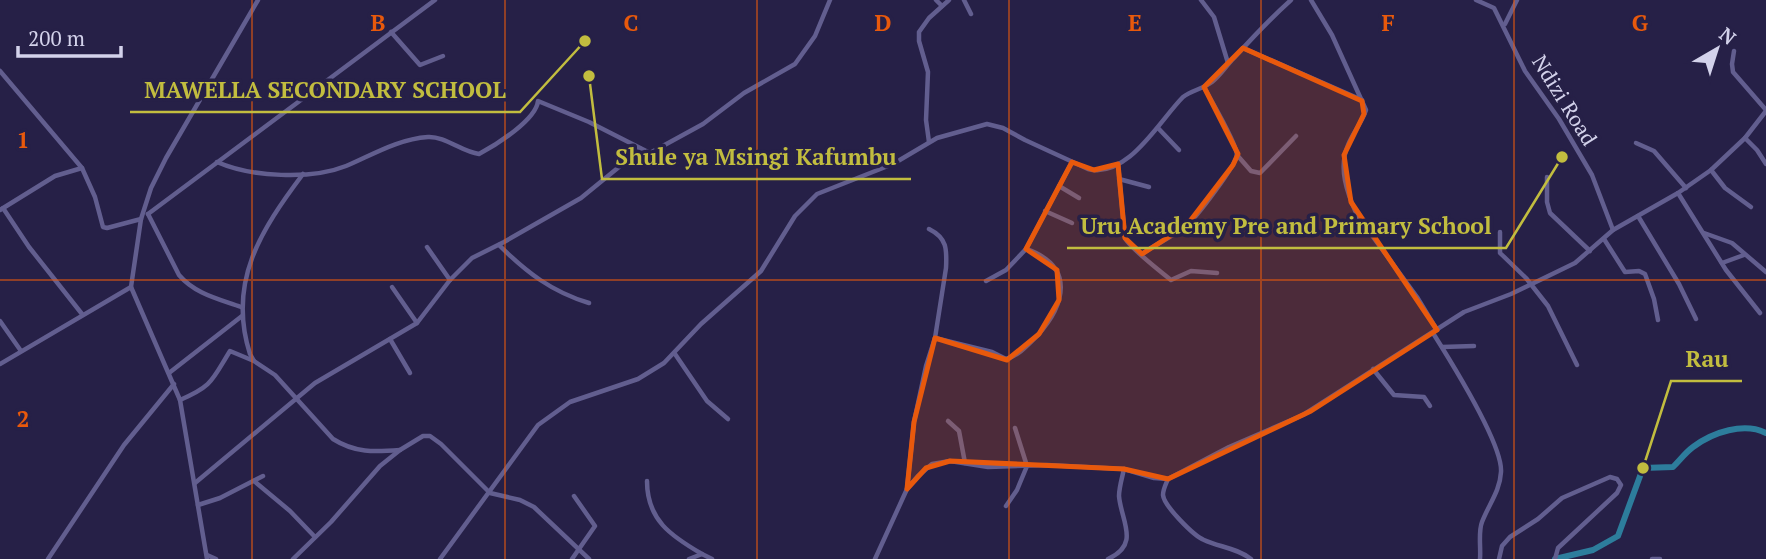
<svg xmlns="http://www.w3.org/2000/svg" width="1766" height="559" font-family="'PT Serif',serif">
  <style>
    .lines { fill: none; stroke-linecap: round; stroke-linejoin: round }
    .river { stroke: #2d7d9c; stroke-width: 6 }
    .minor { stroke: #625e8f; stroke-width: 4.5 }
    .marked { fill: #e8590c; fill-opacity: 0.2; stroke: #e8590c; stroke-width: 5; stroke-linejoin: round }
    .grid { fill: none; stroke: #e8590c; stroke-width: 2; stroke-opacity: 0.55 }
    .labels { text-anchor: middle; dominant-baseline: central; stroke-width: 7; stroke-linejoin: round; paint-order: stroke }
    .street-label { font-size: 21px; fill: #d3d2eb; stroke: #262047 }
    .grid-label { font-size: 23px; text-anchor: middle; font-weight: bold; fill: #e8590c; stroke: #262047; stroke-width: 7; stroke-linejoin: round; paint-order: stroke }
    .leader { fill: none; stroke: #c2bd3f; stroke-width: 2.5 }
    .callout-dot { fill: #c2bd3f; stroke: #262047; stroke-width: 2.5 }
    .callout-label { font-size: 23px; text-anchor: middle; font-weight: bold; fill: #c2bd3f; stroke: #262047; stroke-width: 7; stroke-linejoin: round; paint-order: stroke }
  </style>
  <rect width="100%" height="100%" fill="#262047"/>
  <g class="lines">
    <path class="river" d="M1555,559L1593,550L1618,536L1643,468L1673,467C1680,460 1686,452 1693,447C1713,432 1744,422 1766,433"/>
    <g class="minor">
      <path d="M936,0L942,6"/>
      <path d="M964,0L971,14"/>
      <path d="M1201,0L1214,17L1228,63"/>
      <path d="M1311,0L1332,35L1366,110C1362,122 1353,133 1348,145C1338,168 1347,193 1357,215L1417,297L1437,330"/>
      <path d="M1476,0L1494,8L1525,71L1559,119L1592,175L1613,230"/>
      <path d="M1505,24L1517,0"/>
      <path d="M391,32L420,65L443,56"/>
      <path d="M1243,48L1362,100"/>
      <path d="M1734,51L1732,64L1733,72L1766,110"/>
      <path d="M0,71L82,168L95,197L103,227L107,228L141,219"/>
      <path d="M1158,128L1179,150"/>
      <path d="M1745,138L1757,150L1766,164"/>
      <path d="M929,142L926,120L928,72L919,41V32L929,18L949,0"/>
      <path d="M1636,143L1654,151L1686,188"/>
      <path d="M1237,155L1251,171L1260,173L1296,136"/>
      <path d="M217,162C251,177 311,180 346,166C372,155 398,139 428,137C445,136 462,152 479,154C496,145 536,120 538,101L589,122L650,153L703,124L744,93L795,64L815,36L830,0"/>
      <path d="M1118,164L1125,238C1128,246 1161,272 1171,280L1191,271L1217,273"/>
      <path d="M1711,170L1725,188L1751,207"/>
      <path d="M303,174C261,230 227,282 250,354L254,361L275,375L333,439C355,453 374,452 400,450"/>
      <path d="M1547,177V202L1550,213L1590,251"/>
      <path d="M1119,179L1149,187"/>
      <path d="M1059,186L1079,198"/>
      <path d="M1678,193L1726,270L1760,313"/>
      <path d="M3,208L29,247L82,314"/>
      <path d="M0,210L55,176L82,168"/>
      <path d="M1045,211L1072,223"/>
      <path d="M148,214L435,0"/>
      <path d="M148,214L179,275C195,294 219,299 241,307"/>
      <path d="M1638,216L1679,284L1696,319"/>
      <path d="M1500,232V253L1526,278L1548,306L1577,365"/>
      <path d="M1704,233L1732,243L1766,272"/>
      <path d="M1604,239L1625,272L1639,271L1645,274L1654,299L1658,320"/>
      <path d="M499,245C526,272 552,292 589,303"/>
      <path d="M427,247L450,280"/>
      <path d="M1142,254C1156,244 1174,236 1187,225C1197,217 1236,165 1237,155C1237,143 1210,99 1204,87"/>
      <path d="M1722,263L1744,255"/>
      <path d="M986,281L1006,270L1026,249L1072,162"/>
      <path d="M392,287L417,323"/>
      <path d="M0,321L21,351"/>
      <path d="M1433,333C1450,360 1503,444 1501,472C1500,491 1489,504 1482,522C1478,532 1481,547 1480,559"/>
      <path d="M935,338L992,352L1006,359C1018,356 1028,345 1037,336C1066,304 1075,266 1026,249"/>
      <path d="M390,339L410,373"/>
      <path d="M1442,347L1474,346"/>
      <path d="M675,354L707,401L728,419"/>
      <path d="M0,364L131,287"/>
      <path d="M1373,369L1394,395L1424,397L1430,406"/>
      <path d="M169,373L242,316"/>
      <path d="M180,400C213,386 212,380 230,351L254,361"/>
      <path d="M948,421L959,431L965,463"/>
      <path d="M1168,479C1166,484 1163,489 1163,495C1164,506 1194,536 1204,540C1219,547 1237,548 1251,559"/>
      <path d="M254,481L290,511L315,537"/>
      <path d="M647,481C647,520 671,536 702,554"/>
      <path d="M195,483L315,383L417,323L450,280L472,258L504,242L581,198L641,149"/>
      <path d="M907,489L914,422L926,366L935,338L946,268C947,249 947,238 929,229"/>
      <path d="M198,505L220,498L263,476"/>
      <path d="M1006,506L1017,490L1027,466L1015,428"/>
      <path d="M207,555L216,559"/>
      <path d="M48,559L124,445L174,384"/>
      <path d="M207,559L180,400L131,287L141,219L151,188L166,158L258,0"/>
      <path d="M293,559L331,522L380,466L400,450L423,436H430L441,444L490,493L520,500L534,507L589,559"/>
      <path d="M440,559L538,425L570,402L638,379L664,363L701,324L761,271L795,216L817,194L893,164L937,138L987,124L1003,128L1025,140L1088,169C1128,179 1159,121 1183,97C1192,90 1203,89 1212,82C1220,76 1226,66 1234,58C1252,38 1271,18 1291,0"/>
      <path d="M572,559L595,526L574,496"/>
      <path d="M689,559L702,554L712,559"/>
      <path d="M875,559L907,489L918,476L932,464L950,461L988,467L1047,465L1124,469L1154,478L1168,479L1229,447L1303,415L1464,312L1511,294L1575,263L1613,230L1678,193L1711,170L1745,138L1766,111"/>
      <path d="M1108,559C1141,544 1121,521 1119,496C1119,488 1122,478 1124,469"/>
      <path d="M1499,559L1502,546L1510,537L1538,519L1562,498L1610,477L1617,479L1621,485L1617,493L1558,548L1555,559"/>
      <path d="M1652,559H1660"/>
    </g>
  </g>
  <path class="marked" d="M1243,48L1362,101L1364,114L1344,155L1351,202L1437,330L1311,411L1168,479L1124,469L950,461L926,468L907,489L914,422L935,338L1007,360L1039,334L1059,300L1057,270L1026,249L1072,162L1094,170L1118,164L1125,238L1142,254L1187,225L1233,165L1238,154L1204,87Z"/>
  <path class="grid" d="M252,0V559M505,0V559M757,0V559M1009,0V559M1261,0V559M1514,0V559M0,280H1766"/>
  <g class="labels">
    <g class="street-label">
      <text transform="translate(1565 100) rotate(58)">Ndizi Road</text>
    </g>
  </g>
  <g class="grid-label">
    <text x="378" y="31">B</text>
    <text x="631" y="31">C</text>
    <text x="883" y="31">D</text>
    <text x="1135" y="31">E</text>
    <text x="1388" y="31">F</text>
    <text x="1640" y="31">G</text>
    <text x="23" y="148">1</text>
    <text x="23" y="427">2</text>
  </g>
  <path class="leader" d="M585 41L520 112H130M589 76L602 179H911M1562 157L1506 248H1067M1643 468L1671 381H1742"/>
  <g class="callout-dot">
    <circle cx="585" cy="41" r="7"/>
    <circle cx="589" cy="76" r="7"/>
    <circle cx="1562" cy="157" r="7"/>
    <circle cx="1643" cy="468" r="7"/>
  </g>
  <g class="callout-label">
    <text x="325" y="98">MAWELLA SECONDARY SCHOOL</text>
    <text x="756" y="165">Shule ya Msingi Kafumbu</text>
    <text x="1286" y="234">Uru Academy Pre and Primary School</text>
    <text x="1707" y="367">Rau</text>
  </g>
  <g transform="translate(1717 49) rotate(39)" stroke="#262047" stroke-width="5" paint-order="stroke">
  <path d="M0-5L12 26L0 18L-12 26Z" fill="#d3d2eb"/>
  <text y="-10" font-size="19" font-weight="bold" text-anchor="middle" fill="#d3d2eb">N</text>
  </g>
  <path d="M18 46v10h103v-10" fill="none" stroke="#d3d2eb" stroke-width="3.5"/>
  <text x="28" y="46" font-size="21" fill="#d3d2eb" stroke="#262047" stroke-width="5" paint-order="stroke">200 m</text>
</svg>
